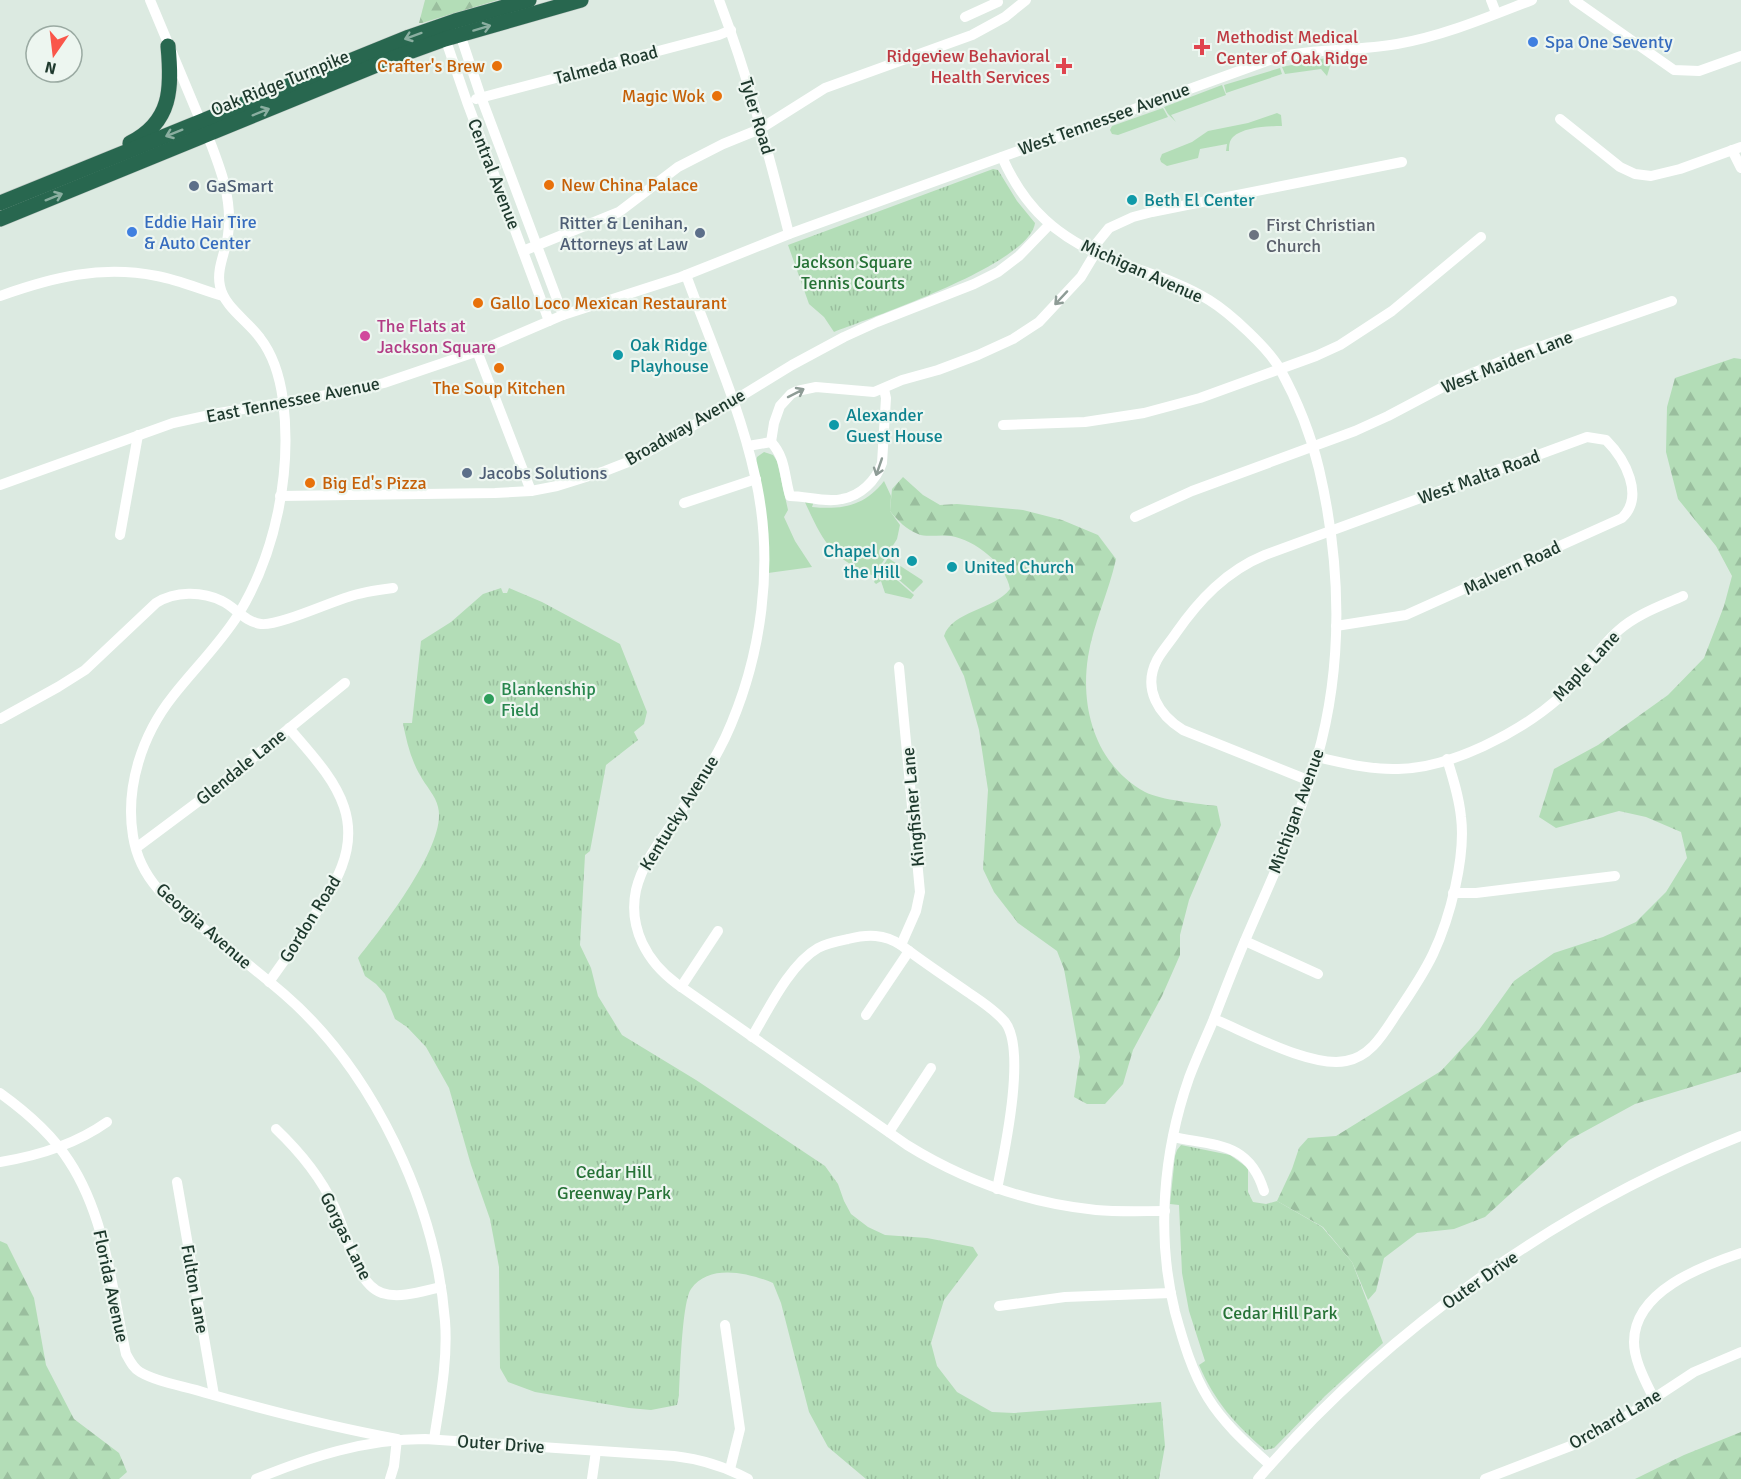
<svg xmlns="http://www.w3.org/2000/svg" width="1741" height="1479" font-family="Signika,sans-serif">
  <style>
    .grass { fill: #b3ddb7 }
    .forest { fill: url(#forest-firs) }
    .park { fill: url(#park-tufts) }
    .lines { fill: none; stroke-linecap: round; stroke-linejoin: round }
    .highway-casing { stroke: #c0c8c4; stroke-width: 16 }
    .minor { stroke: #fff; stroke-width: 10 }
    .highway { stroke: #28674f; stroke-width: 15 }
    .oneway { stroke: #8aaea0 }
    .oneway2 { stroke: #8e9c96 }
    .shop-dot { fill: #3f7fe0; stroke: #edf6f0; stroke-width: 2 }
    .health-dot { fill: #e0444e; stroke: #edf6f0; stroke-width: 2 }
    .food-dot { fill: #e8710a; stroke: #edf6f0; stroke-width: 2 }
    .service-dot { fill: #5c6f8a; stroke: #edf6f0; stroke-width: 2 }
    .culture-dot { fill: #0f9aa8; stroke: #edf6f0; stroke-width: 2 }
    .worship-dot { fill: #6b7280; stroke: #edf6f0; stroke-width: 2 }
    .hotel-dot { fill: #d1479c; stroke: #edf6f0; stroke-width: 2 }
    .leisure-dot { fill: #2e9e5b; stroke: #edf6f0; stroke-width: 2 }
    .labels { text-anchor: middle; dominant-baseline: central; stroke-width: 4.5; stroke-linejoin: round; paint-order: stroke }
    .health-label { font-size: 18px; fill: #be3a42; stroke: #edf6f0; text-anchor: start }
    .shop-label { font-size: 18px; fill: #366cbe; stroke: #edf6f0; text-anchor: start }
    .street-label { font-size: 18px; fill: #1e392d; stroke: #edf6f0 }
    .food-label { font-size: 18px; fill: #c56008; stroke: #edf6f0; text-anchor: start }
    .service-label { font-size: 18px; fill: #4e5e75; stroke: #edf6f0; text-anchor: start }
    .culture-label { font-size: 18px; fill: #0d838f; stroke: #edf6f0; text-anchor: start }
    .worship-label { font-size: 18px; fill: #5b616d; stroke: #edf6f0; text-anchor: start }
    .park-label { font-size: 18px; fill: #267236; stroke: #edf6f0 }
    .hotel-label { font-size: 18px; fill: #b23c85; stroke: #edf6f0; text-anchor: start }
    .leisure-label { font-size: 18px; fill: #27864d; stroke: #edf6f0; text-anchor: start }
  </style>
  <defs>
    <pattern id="forest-firs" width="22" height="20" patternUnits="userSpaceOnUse" patternTransform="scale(1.5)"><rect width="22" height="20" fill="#b3ddb7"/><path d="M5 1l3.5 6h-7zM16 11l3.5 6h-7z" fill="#9abe9e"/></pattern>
    <pattern id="park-tufts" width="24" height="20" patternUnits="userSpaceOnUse" patternTransform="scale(1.5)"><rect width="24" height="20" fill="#b3ddb7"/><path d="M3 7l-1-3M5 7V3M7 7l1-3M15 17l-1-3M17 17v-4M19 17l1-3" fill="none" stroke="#9abe9e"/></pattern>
  </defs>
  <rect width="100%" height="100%" fill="#dceae1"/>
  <g class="grass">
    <path d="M1326,58L1331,63L1327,76L1321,69L1285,74L1282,67Z"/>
    <path d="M1280,68L1282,74L1226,93L1224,85Z"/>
    <path d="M1222,85L1226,95L1171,115L1176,122L1168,114L1164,107Z"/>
    <path d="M1163,108L1168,117L1118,135L1112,134L1110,130L1112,126Z"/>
    <path d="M1277,113L1281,115L1282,126C1269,126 1243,127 1233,137C1229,141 1229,146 1229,151H1226L1227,144L1200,149L1198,158L1167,166L1161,162L1160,159L1162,154L1192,142L1208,131L1248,123Z"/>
    <path d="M764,452L773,455L777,461L788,510L784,517L795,541L812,567L768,573L756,462L757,457Z"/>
    <path d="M884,481L891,496L890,511L900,525L897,539L874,576C831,558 823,542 804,500L814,501L812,507C842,510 865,506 884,481Z"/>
    <path d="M888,558L922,580L923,582L913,592L898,579L876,577Z"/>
    <path d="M876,578L897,580L914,595L911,599L885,593L881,581L876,584L874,582Z"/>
  </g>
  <g class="forest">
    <path d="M425,0H498L422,23H419Z"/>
    <path d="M1734,358L1741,359V1072L1635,1104L1569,1140L1485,1217L1454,1229L1417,1233L1384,1258L1376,1291L1368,1300L1352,1262L1323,1227L1277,1201L1292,1169L1299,1148L1308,1138L1336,1136L1441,1071L1479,1030L1514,981L1554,953L1603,937L1636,922L1666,892L1687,858L1681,832L1646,817L1619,811L1556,828L1539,817L1554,769L1598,745L1668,695L1704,658L1724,606L1732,576L1716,546L1678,499L1666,452L1667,407L1675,378Z"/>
    <path d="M903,477L923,495L940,505L957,504L1023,510L1062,520L1098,535L1116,559C1109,592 1093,624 1088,657C1080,709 1096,765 1145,792C1160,800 1200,804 1217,806L1221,825L1189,900L1180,935V955L1162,996L1133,1050L1123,1084L1105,1104H1087L1074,1097L1080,1057L1064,969L1057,951L1018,923L994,892L983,869L988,790L979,730L964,676L944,636C952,611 994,610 1010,589C1006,564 975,540 951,536C941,534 927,538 918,534C906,529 898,521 890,511L892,489Z"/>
    <path d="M0,1241L7,1244L34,1298L46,1365L74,1419L119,1453L127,1472L119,1479H0Z"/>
    <path d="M1741,1432V1479H1635L1684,1455Z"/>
  </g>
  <g class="park">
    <path d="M993,169L998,170L1017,201L1035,223C1030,264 872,317 834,332L824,317L809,304L788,245Z"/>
    <path d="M501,588L503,593H507L509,588L542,602L620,644L647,712L644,724L634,732L638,740L606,765L590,851L585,855L580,945L591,968L598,996L622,1035L696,1080L825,1166L838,1184L844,1201L851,1214L868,1227L885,1235L927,1238L973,1247L978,1255L944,1300L931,1343L937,1366L957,1392L992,1412L1014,1413L1161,1402L1165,1446L1159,1479H866L828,1447L809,1412L781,1303L773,1283C749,1273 709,1263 691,1289C682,1302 680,1376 679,1395L677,1405L651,1410L629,1408L535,1392L508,1382L500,1368L499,1267L490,1219L471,1165L449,1088L426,1047L407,1027L395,1019L385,994L376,984L365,976L358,958C381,929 448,844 438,807C436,796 425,785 420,775C411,760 406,740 403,723H412L421,641L451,622L483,594Z"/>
    <path d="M1181,1145L1230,1155L1248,1168V1192L1253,1202L1266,1204L1277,1201L1322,1227L1352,1262L1383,1343L1325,1396L1274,1448L1265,1450C1235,1424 1215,1402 1199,1365L1205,1361L1189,1311L1182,1273L1179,1205L1170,1204L1175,1156L1177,1150Z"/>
  </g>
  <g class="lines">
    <defs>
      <g id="highway">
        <path d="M130,143C172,122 172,88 168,46"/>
        <path d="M0,203L409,37L455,21L529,0"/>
        <path d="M0,219L401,55L445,39L581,0"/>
      </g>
    </defs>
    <use href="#highway" class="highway-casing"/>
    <g class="minor">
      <path d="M150,0L201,122"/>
      <path d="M719,0C748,76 769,155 789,234"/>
      <path d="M1491,0L1496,13"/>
      <path d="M1574,0L1674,70L1699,71L1741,56"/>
      <path d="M965,17L998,2"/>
      <path d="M458,28L481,97L563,315"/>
      <path d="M444,35L467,102L549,321"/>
      <path d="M476,99L719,35L731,30"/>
      <path d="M1560,119L1620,167L1635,174L1651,176L1680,169L1741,147"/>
      <path d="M207,134C220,167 233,199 228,235C226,251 216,269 220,286C224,307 248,321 260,338C274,356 280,378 283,400C292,472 276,553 238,615C219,645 194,669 173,696C142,735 125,787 133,836C136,855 145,874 158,889C169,902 184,912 197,923C226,947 256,970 284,994C373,1071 436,1204 445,1321C448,1360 440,1400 434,1439"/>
      <path d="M1732,150L1741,168"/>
      <path d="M1002,157C1025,209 1058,238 1110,259C1143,272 1179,281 1209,300C1230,313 1268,348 1280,369C1297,400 1311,435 1319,469C1341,563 1344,664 1317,758C1299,822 1270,882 1244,943C1233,969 1223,995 1213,1021C1205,1040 1196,1059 1189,1078C1163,1152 1156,1236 1175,1312C1183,1341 1192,1372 1208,1398C1224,1424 1247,1444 1270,1465"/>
      <path d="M523,251L619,212L678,167L723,144L760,129L825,88L972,35L1005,17L1026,0"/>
      <path d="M686,275C710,341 740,407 755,476C775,563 762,658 725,738C712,765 695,790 678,815C662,839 643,861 636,890C628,928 647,962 677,984L907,1145C965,1181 1027,1203 1096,1210C1119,1212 1142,1211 1165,1211"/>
      <path d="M0,296C53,277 101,265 157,276C179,280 202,290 223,296"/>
      <path d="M477,351L531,491"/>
      <path d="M1003,425L1085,422L1144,413L1200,398L1316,356L1340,345L1392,311L1481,237"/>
      <path d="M771,442L774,423L780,406L791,394L797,391L816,387L874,392L902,380L938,370L978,355L1013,339L1039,322L1081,277L1096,252V244L1109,228L1133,217L1152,212L1402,162"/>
      <path d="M748,446L771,442C786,458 784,476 790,496C806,496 826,503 842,499C860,496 876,481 882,463L886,398L884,389"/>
      <path d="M0,485L173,423L219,413L351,391L384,383L484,349L563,315L681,277L789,234L1278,57C1317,48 1357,51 1397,44C1443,36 1488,17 1532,0"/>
      <path d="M280,496L495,493L531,491L557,486L605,471L628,462L668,441L792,365L844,337L877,322L974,284L998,272L1019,256L1049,225"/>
      <path d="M684,503L756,479"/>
      <path d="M1135,517L1192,491L1355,431L1388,416L1458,379L1516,355L1672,301"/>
      <path d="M120,535L138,435"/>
      <path d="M899,667L920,892L916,911L901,945"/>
      <path d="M0,719L58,687L85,670L156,603C175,591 202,591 222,601C235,607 245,622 261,624C278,626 328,603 348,597C362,592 377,590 393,588"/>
      <path d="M1317,757C1344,763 1371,770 1398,769C1451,768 1519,733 1559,698C1581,678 1596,650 1619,630C1637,614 1661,606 1683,596"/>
      <path d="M1310,781L1183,730C1159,715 1142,689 1157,660C1162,651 1170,642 1176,633C1199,600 1226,571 1265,555L1587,437L1606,440C1625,459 1645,496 1622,518L1406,615L1336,626"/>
      <path d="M136,848L211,792L345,683"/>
      <path d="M1453,893H1476L1615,876"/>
      <path d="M1245,941L1318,974"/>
      <path d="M269,982C283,963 296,944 308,925C332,889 359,852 344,807C334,777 309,752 289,728"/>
      <path d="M681,987L718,931"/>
      <path d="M866,1015L909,951"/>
      <path d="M1214,1019C1248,1033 1311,1068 1346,1061C1372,1056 1384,1032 1397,1013C1410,994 1423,975 1433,954C1450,918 1466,857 1461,817C1459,797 1453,778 1447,759"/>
      <path d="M752,1037C768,1010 790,964 818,948C827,943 838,941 848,939C868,934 884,934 901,945C923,962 946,977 969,993C981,1001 995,1010 1005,1022C1027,1050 1004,1154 997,1189"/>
      <path d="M0,1093C25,1111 52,1134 69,1161C106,1217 112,1290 126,1354C130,1361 133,1368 140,1372C159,1383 185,1386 206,1393C269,1411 332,1427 397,1439L394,1466L390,1479"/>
      <path d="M276,1129C299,1151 321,1178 334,1206C347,1231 354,1283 382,1293C400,1299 423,1291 441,1287"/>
      <path d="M889,1132L931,1068"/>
      <path d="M1173,1137C1216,1146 1249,1142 1264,1191"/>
      <path d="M0,1162C37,1156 76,1144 107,1122"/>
      <path d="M177,1182L214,1395"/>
      <path d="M999,1306L1065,1297L1171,1293"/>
      <path d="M725,1325L740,1429L730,1469"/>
      <path d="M1654,1399C1646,1382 1634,1361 1634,1342C1634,1291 1702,1266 1741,1253"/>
      <path d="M256,1479C310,1457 365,1439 425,1439L674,1456C700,1459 724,1466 748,1479"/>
      <path d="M592,1479L596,1451"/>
      <path d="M1258,1479C1385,1331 1559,1207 1741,1136"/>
      <path d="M1485,1479L1581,1442L1624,1418L1694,1372L1741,1352"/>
    </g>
    <use href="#highway" class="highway"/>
  </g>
  <defs><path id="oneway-shaft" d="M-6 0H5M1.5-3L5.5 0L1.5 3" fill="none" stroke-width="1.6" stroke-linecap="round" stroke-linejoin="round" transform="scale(1.5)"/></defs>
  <g class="oneway">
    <use href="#oneway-shaft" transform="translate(482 28) rotate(-17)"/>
    <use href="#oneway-shaft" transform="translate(413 36) rotate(160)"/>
    <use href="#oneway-shaft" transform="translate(261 112) rotate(-22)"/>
    <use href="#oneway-shaft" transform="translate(174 133) rotate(158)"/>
    <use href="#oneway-shaft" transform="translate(54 197) rotate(-22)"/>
  </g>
  <g class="oneway2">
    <use href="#oneway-shaft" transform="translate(1061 298) rotate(133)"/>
    <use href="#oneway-shaft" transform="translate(796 393) rotate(-27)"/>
    <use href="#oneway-shaft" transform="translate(879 467) rotate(109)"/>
  </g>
  <g class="shop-dot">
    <circle cx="1533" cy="42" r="6"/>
    <circle cx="132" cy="232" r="6"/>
  </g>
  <g class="health-dot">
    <path d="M1199 38h6v6h6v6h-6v6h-6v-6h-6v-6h6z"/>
    <path d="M1061 57h6v6h6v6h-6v6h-6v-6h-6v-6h6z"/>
  </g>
  <g class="food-dot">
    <circle cx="497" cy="66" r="6"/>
    <circle cx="717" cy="96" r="6"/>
    <circle cx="549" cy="185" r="6"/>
    <circle cx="478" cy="303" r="6"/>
    <circle cx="499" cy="368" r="6"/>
    <circle cx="310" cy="483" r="6"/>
  </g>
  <g class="service-dot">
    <circle cx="194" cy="186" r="6"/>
    <circle cx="700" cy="233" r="6"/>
    <circle cx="467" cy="473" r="6"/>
  </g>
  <g class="culture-dot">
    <circle cx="1132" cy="200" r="6"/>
    <circle cx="618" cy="355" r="6"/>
    <circle cx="834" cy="425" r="6"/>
    <circle cx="912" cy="561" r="6"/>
    <circle cx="952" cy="567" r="6"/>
  </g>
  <circle class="worship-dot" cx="1254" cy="235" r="6"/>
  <circle class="hotel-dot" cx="365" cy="336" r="6"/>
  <circle class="leisure-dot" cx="489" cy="699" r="6"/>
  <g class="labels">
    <g class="health-label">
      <text x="1216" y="37">Methodist Medical<tspan x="1216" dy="21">Center of Oak Ridge</tspan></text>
      <text x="1050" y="56" text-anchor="end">Ridgeview Behavioral<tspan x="1050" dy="21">Health Services</tspan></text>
    </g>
    <g class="shop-label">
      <text x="1545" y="42">Spa One Seventy</text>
      <text x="144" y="222">Eddie Hair Tire<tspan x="144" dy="21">&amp; Auto Center</tspan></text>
    </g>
    <g class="street-label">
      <text transform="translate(606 65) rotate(-15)">Talmeda Road</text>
      <text transform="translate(280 83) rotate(-22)">Oak Ridge Turnpike</text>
      <text transform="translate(757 116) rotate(73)">Tyler Road</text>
      <text transform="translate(1104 119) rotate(-20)">West Tennessee Avenue</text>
      <text transform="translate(494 174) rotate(69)">Central Avenue</text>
      <text transform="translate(1142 271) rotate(24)">Michigan Avenue</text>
      <text transform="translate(1507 362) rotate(-22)">West Maiden Lane</text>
      <text transform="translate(293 400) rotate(-11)">East Tennessee Avenue</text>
      <text transform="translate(685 427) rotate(-30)">Broadway Avenue</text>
      <text transform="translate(1479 477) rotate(-20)">West Malta Road</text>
      <text transform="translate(1512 568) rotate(-25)">Malvern Road</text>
      <text transform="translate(1586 666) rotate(-47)">Maple Lane</text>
      <text transform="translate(241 767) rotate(-39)">Glendale Lane</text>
      <text transform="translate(913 807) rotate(-95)">Kingfisher Lane</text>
      <text transform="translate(1296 811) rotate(-70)">Michigan Avenue</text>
      <text transform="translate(679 813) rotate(-58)">Kentucky Avenue</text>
      <text transform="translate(310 919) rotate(-58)">Gordon Road</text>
      <text transform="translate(204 926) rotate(41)">Georgia Avenue</text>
      <text transform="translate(346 1236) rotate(64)">Gorgas Lane</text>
      <text transform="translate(1480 1280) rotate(-35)">Outer Drive</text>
      <text transform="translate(111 1286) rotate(78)">Florida Avenue</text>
      <text transform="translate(195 1289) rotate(80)">Fulton Lane</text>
      <text transform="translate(1615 1419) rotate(-30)">Orchard Lane</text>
      <text transform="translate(501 1444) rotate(4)">Outer Drive</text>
    </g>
    <g class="food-label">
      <text x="485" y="66" text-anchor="end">Crafter's Brew</text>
      <text x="705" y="96" text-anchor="end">Magic Wok</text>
      <text x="561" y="185">New China Palace</text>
      <text x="490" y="303">Gallo Loco Mexican Restaurant</text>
      <text x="499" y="388" text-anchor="middle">The Soup Kitchen</text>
      <text x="322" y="483">Big Ed's Pizza</text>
    </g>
    <g class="service-label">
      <text x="206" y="186">GaSmart</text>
      <text x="688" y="223" text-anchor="end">Ritter &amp; Lenihan,<tspan x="688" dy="21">Attorneys at Law</tspan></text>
      <text x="479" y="473">Jacobs Solutions</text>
    </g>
    <g class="culture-label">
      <text x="1144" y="200">Beth El Center</text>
      <text x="630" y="345">Oak Ridge<tspan x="630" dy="21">Playhouse</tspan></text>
      <text x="846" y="415">Alexander<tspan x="846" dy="21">Guest House</tspan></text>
      <text x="900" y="551" text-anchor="end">Chapel on<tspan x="900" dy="21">the Hill</tspan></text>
      <text x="964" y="567">United Church</text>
    </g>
    <g class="worship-label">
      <text x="1266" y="225">First Christian<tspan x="1266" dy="21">Church</tspan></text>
    </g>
    <g class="park-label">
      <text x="853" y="262">Jackson Square<tspan x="853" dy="21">Tennis Courts</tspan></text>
      <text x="614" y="1172">Cedar Hill<tspan x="614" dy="21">Greenway Park</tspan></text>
      <text x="1280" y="1313">Cedar Hill Park</text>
    </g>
    <g class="hotel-label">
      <text x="377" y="326">The Flats at<tspan x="377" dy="21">Jackson Square</tspan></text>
    </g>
    <g class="leisure-label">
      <text x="501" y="689">Blankenship<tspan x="501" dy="21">Field</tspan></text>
    </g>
  </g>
  <g transform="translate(54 54) rotate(194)"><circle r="28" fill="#edf6f0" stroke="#9aaaa2" stroke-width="1.5"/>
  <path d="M0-4.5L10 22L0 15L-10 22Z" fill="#fa564a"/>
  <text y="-9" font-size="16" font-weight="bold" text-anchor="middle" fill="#1e392d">N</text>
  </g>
</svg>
